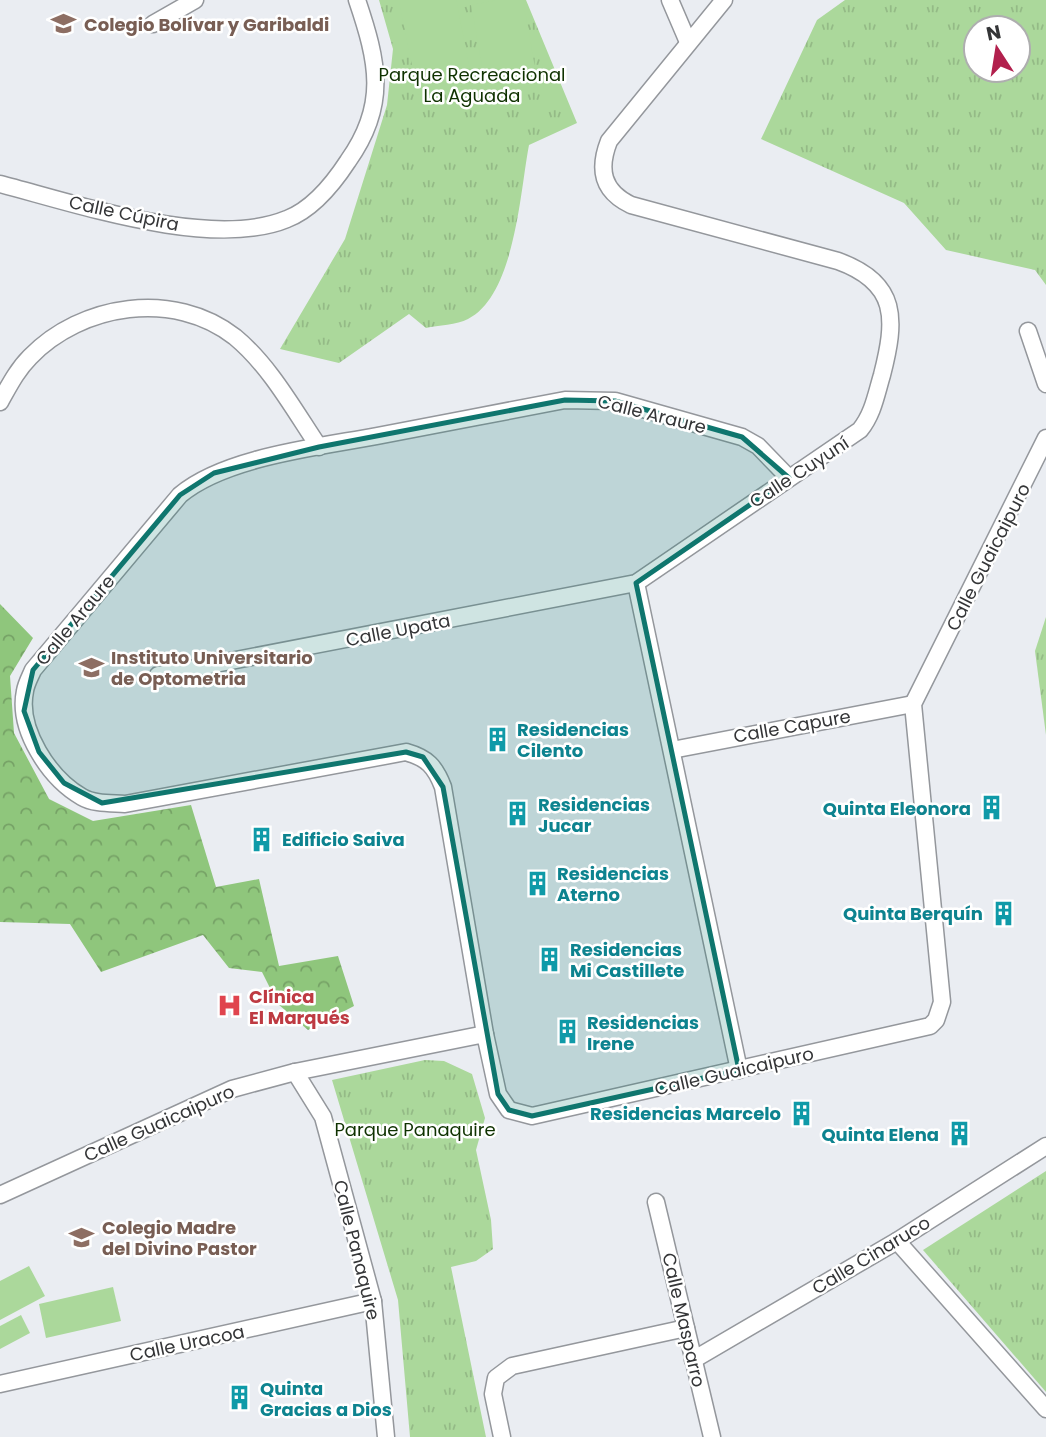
<svg xmlns="http://www.w3.org/2000/svg" width="1046" height="1437" font-family="Poppins,sans-serif">
  <style>
    .grass { fill: url(#grass-tufts); fill-rule: evenodd }
    .forest { fill: url(#forest-crowns) }
    .pitch { fill: #abd89b }
    .lines { fill: none; stroke-linecap: round; stroke-linejoin: round }
    .minor-casing { stroke: #94979c; stroke-width: 19 }
    .minor { stroke: #fff; stroke-width: 16 }
    .marked { fill: #0f766e; fill-opacity: 0.2; stroke: #0f766e; stroke-width: 5; stroke-linejoin: round }
    .labels { text-anchor: middle; dominant-baseline: central; stroke-width: 5; stroke-linejoin: round; paint-order: stroke }
    .education-label { font-size: 18px; font-weight: bold; fill: #785e54; stroke: #fff; text-anchor: start }
    .park-label { font-size: 18px; fill: #0f3200; stroke: #fff }
    .street-label { font-size: 18px; fill: #343537; stroke: #fff }
    .culture-label { font-size: 18px; font-weight: bold; fill: #0d838f; stroke: #fff; text-anchor: start }
    .health-label { font-size: 18px; font-weight: bold; fill: #be3a42; stroke: #fff; text-anchor: start }
  </style>
  <defs>
    <pattern id="grass-tufts" width="24" height="20" patternUnits="userSpaceOnUse" patternTransform="scale(1.75)"><rect width="24" height="20" fill="#abd89b"/><path d="M3 7l-1-3M5 7V3M7 7l1-3M15 17l-1-3M17 17v-4M19 17l1-3" fill="none" stroke="#94ba86"/></pattern>
    <pattern id="forest-crowns" width="20" height="18" patternUnits="userSpaceOnUse" patternTransform="scale(1.75)"><rect width="20" height="18" fill="#8fc67c"/><path d="M2 6a3 3 0 1 1 6 0M12 15a3 3 0 1 1 6 0" fill="none" stroke="#76a266"/></pattern>
  </defs>
  <rect width="100%" height="100%" fill="#eaedf2"/>
  <g class="grass">
    <path d="M379,0H526L577,123L529,145C520,192 515,295 468,319C457,325 438,325 426,328L409,314L339,363L280,349L345,239L387,105L393,49Z"/>
    <path d="M845,0H1046V285L1035,270L946,250L904,203L761,139L817,20ZM976,28H1018V70H976Z"/>
    <path d="M1046,617V735L1035,651Z"/>
    <path d="M425,1060L444,1061L472,1074L485,1118L476,1150L491,1220L493,1249L476,1261L451,1267L486,1437H410L398,1300L332,1080Z"/>
    <path d="M1046,1171V1392L923,1250Z"/>
  </g>
  <path class="forest" d="M0,604L33,638L10,676L14,733L49,799L93,821L191,805L216,887L259,879L279,966L338,956L354,1006L308,1030L278,1004L262,972L229,968L203,935L101,972L70,924L0,922Z"/>
  <g class="pitch">
    <path d="M399,0H456L473,84L418,95Z"/>
    <path d="M498,0H523L538,84L487,94L471,5Z"/>
    <path d="M29,1266L45,1296L0,1320V1281Z"/>
    <path d="M113,1287L121,1321L46,1338L39,1304Z"/>
    <path d="M21,1315L30,1333L0,1349V1326Z"/>
  </g>
  <g class="lines">
    <defs>
      <g id="minor">
        <path d="M670,0L688,42"/>
        <path d="M153,24L195,0"/>
        <path d="M0,184C77,204 212,250 287,219C313,209 333,184 348,161C388,105 378,62 357,0"/>
        <path d="M1028,331L1046,384"/>
        <path d="M0,402C9,386 17,370 30,357C81,304 174,289 235,337C270,366 294,410 319,447"/>
        <path d="M636,583L739,1070"/>
        <path d="M158,675L636,583L860,430C873,414 876,395 882,375C896,320 899,283 838,261L631,205C602,191 598,169 609,141L724,0"/>
        <path d="M672,750L913,704"/>
        <path d="M485,1034L443,787C435,766 427,758 406,752L125,804C110,803 94,804 82,797C49,778 17,729 25,691C26,684 30,677 33,670L180,495C225,457 319,447 377,436C440,424 502,412 565,400L615,401L742,437L758,446L789,478"/>
        <path d="M295,1072L323,1117L373,1301L386,1437"/>
        <path d="M0,1195L232,1089L295,1072L485,1034L498,1094L509,1110L532,1116L930,1026L936,1020L942,1002L913,704L1046,438"/>
        <path d="M656,1202L712,1437"/>
        <path d="M897,1241L1046,1409"/>
        <path d="M693,1360L897,1241L1046,1146"/>
        <path d="M0,1384L373,1301"/>
        <path d="M502,1437L493,1394L496,1378L512,1366L686,1328"/>
      </g>
    </defs>
    <use href="#minor" class="minor-casing"/>
    <use href="#minor" class="minor"/>
  </g>
  <path class="marked" d="M565,400L615,401L742,437L789,478L636,583L739,1070L532,1116L509,1110L498,1094L443,787L423,757L406,752L102,803L64,783L39,752L24,711L33,670L180,495L214,473L319,447Z"/>
  <defs>
    <symbol id="school-bare" viewBox="-9 -9 18 18"><path d="M0-5L7-2L0 1L-7-2ZM-4 1L0 2.5L4 1V4Q0 6-4 4Z" fill="#8d6e63" stroke="#fff" stroke-width="2.5" paint-order="stroke"/></symbol>
    <symbol id="university-bare" viewBox="-9 -9 18 18"><path d="M0-5L7-2L0 1L-7-2ZM-4 1L0 2.5L4 1V4Q0 6-4 4Z" fill="#8d6e63" stroke="#fff" stroke-width="2.5" paint-order="stroke"/></symbol>
    <symbol id="building-bare" viewBox="-9 -9 18 18"><path d="M-4-6H4V6H1V3H-1V6H-4ZM-2.5-4.3h1.7v1.8h-1.7ZM.8-4.3h1.7v1.8H.8ZM-2.5-1h1.7V.8h-1.7ZM.8-1h1.7V.8H.8Z" fill="#0f9aa8" stroke="#fff" stroke-width="2.5" paint-order="stroke"/></symbol>
    <symbol id="hospital-bare" viewBox="-9 -9 18 18"><path d="M-5-5h3v3.5h4V-5h3V5h-3V1.5h-4V5h-3Z" fill="#e0444e" stroke="#fff" stroke-width="2.5" paint-order="stroke"/></symbol>
  </defs>
  <g fill-rule="evenodd">
    <use href="#school-bare" x="46" y="6" width="35" height="35"/>
    <use href="#university-bare" x="74" y="650" width="35" height="35"/>
    <use href="#building-bare" x="480" y="722" width="35" height="35"/>
    <use href="#building-bare" x="974" y="790" width="35" height="35"/>
    <use href="#building-bare" x="500" y="796" width="35" height="35"/>
    <use href="#building-bare" x="244" y="822" width="35" height="35"/>
    <use href="#building-bare" x="520" y="866" width="35" height="35"/>
    <use href="#building-bare" x="986" y="896" width="35" height="35"/>
    <use href="#building-bare" x="532" y="942" width="35" height="35"/>
    <use href="#hospital-bare" x="212" y="988" width="35" height="35"/>
    <use href="#building-bare" x="550" y="1014" width="35" height="35"/>
    <use href="#building-bare" x="784" y="1096" width="35" height="35"/>
    <use href="#building-bare" x="942" y="1116" width="35" height="35"/>
    <use href="#school-bare" x="64" y="1220" width="35" height="35"/>
    <use href="#building-bare" x="222" y="1380" width="35" height="35"/>
  </g>
  <g class="labels">
    <g class="education-label">
      <text x="84" y="24">Colegio Bolívar y Garibaldi</text>
      <text x="111" y="657">Instituto Universitario<tspan x="111" dy="21">de Optometria</tspan></text>
      <text x="102" y="1227">Colegio Madre<tspan x="102" dy="21">del Divino Pastor</tspan></text>
    </g>
    <g class="park-label">
      <text x="472" y="74">Parque Recreacional<tspan x="472" dy="21">La Aguada</tspan></text>
      <text x="415" y="1129">Parque Panaquire</text>
    </g>
    <g class="street-label">
      <text transform="translate(124 213) rotate(12)">Calle Cúpira</text>
      <text transform="translate(652 414) rotate(14)">Calle Araure</text>
      <text transform="translate(799 472) rotate(-33)">Calle Cuyuní</text>
      <text transform="translate(988 557) rotate(-63)">Calle Guaicaipuro</text>
      <text transform="translate(75 620) rotate(-50)">Calle Araure</text>
      <text transform="translate(398 630) rotate(-11)">Calle Upata</text>
      <text transform="translate(792 726) rotate(-10)">Calle Capure</text>
      <text transform="translate(734 1071) rotate(-13)">Calle Guaicaipuro</text>
      <text transform="translate(159 1123) rotate(-24)">Calle Guaicaipuro</text>
      <text transform="translate(357 1250) rotate(76)">Calle Panaquire</text>
      <text transform="translate(871 1255) rotate(-31)">Calle Cinaruco</text>
      <text transform="translate(684 1320) rotate(77)">Calle Masparro</text>
      <text transform="translate(187 1343) rotate(-12)">Calle Uracoa</text>
    </g>
    <g class="culture-label">
      <text x="517" y="729">Residencias<tspan x="517" dy="21">Cilento</tspan></text>
      <text x="538" y="804">Residencias<tspan x="538" dy="21">Jucar</tspan></text>
      <text x="971" y="808" text-anchor="end">Quinta Eleonora</text>
      <text x="282" y="839">Edificio Saiva</text>
      <text x="557" y="873">Residencias<tspan x="557" dy="21">Aterno</tspan></text>
      <text x="983" y="913" text-anchor="end">Quinta Berquín</text>
      <text x="570" y="949">Residencias<tspan x="570" dy="21">Mi Castillete</tspan></text>
      <text x="587" y="1022">Residencias<tspan x="587" dy="21">Irene</tspan></text>
      <text x="781" y="1113" text-anchor="end">Residencias Marcelo</text>
      <text x="939" y="1134" text-anchor="end">Quinta Elena</text>
      <text x="260" y="1388">Quinta<tspan x="260" dy="21">Gracias a Dios</tspan></text>
    </g>
    <g class="health-label">
      <text x="249" y="996">Clínica<tspan x="249" dy="21">El Marqués</tspan></text>
    </g>
  </g>
  <g transform="translate(997 49) rotate(348)"><circle r="33" fill="#ffffff" stroke="#aeaeaf" stroke-width="2"/>
  <path d="M0-5L12 26L0 18L-12 26Z" fill="#b2204d"/>
  <text y="-10" font-size="19" font-weight="bold" text-anchor="middle" fill="#343537">N</text>
  </g>
</svg>
